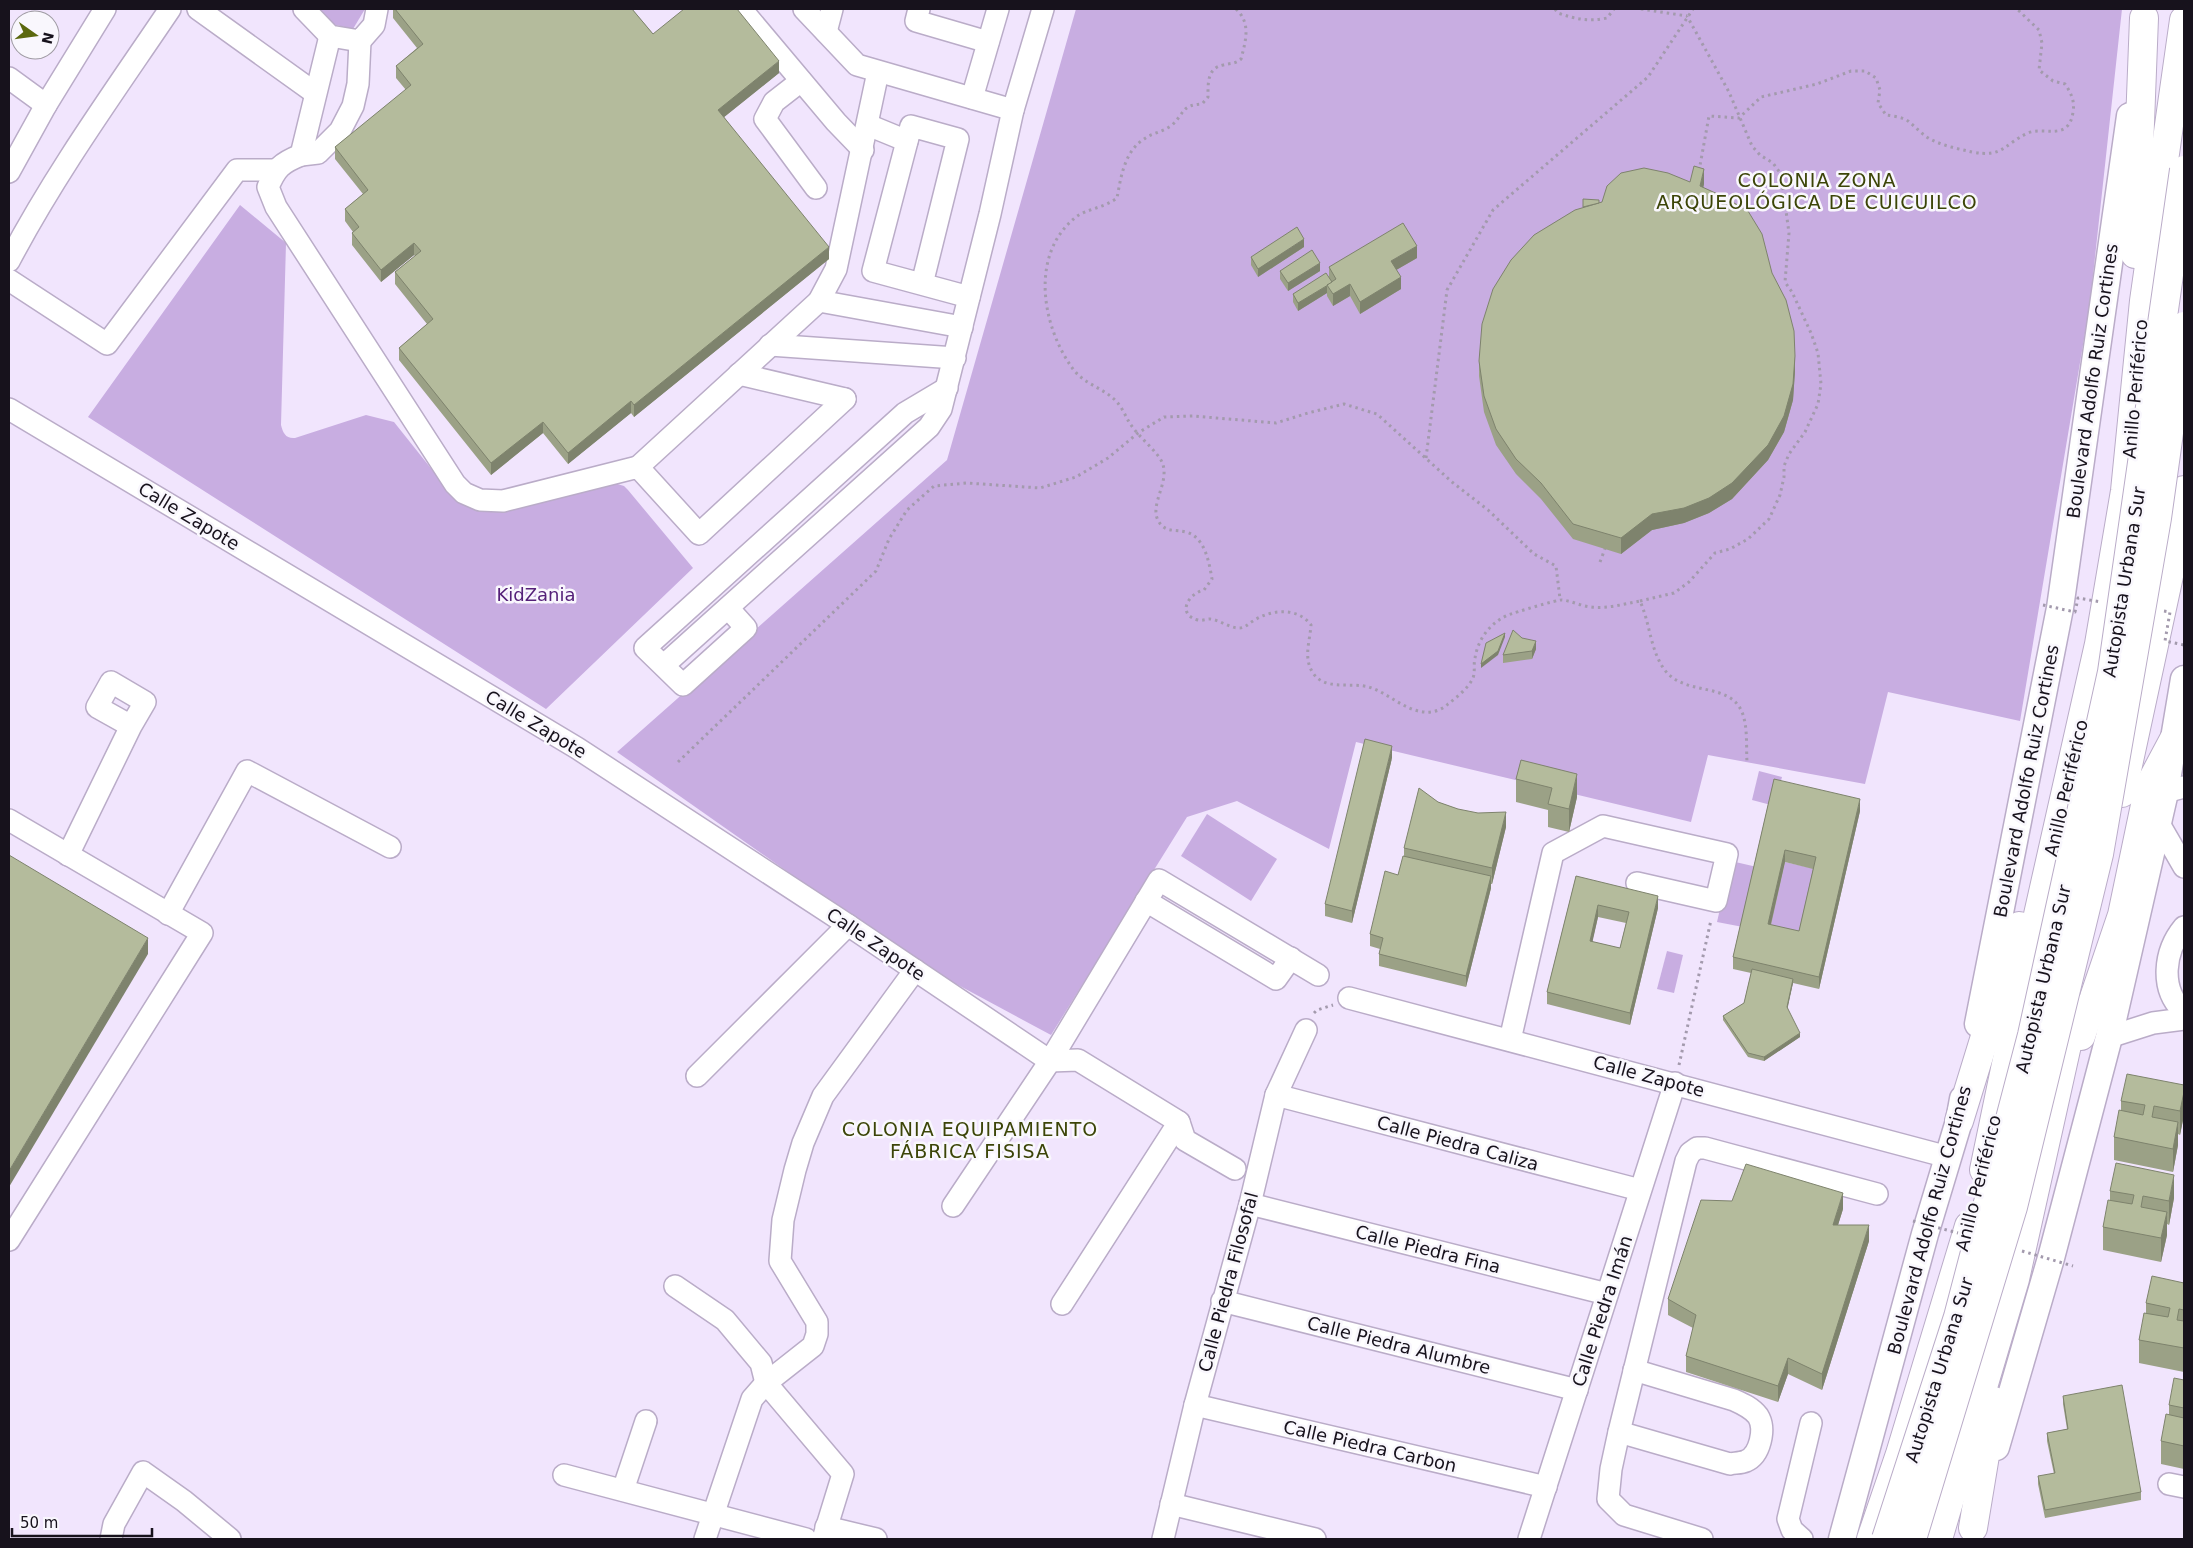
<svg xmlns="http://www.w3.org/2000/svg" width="2193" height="1548" font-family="'DejaVu Sans',sans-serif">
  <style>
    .green { fill: #c8ade1 }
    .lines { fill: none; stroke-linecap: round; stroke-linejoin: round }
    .minor-casing { stroke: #baacc8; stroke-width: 24 }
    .major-casing { stroke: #baacc8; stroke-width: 29 }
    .highway-casing { stroke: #baacc8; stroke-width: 30 }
    .path { stroke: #a39aad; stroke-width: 3; stroke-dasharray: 2.5 4; stroke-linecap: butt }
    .minor { stroke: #fff; stroke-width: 21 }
    .major { stroke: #fff; stroke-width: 26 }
    .highway { stroke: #fff; stroke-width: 28 }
    .highway-bridge-casing { stroke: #baacc8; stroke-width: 30; stroke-linecap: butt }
    .path-bridge { stroke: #a39aad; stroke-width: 3; stroke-dasharray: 2.5 4; stroke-linecap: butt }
    .highway-bridge { stroke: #fff; stroke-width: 28 }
    .wall { fill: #9ba186; fill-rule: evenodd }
    .shaded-wall { fill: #7e836d }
    .building { fill: #b4bb9c; stroke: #7e836d; fill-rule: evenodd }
    .labels { text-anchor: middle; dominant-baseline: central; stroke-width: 5; stroke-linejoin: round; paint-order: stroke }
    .street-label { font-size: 18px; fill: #17121c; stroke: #f9f7fd }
    .park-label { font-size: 18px; fill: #542078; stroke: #f9f7fd }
    .neighbourhood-label { font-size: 19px; letter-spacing: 1px; fill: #3c4508; stroke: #f9f7fd }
  </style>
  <rect width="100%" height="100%" fill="#f1e5fd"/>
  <g class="green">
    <path d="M317,9H365L353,29L332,24Z"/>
    <path d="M1076,9H2122L2090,303L2020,721L1888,692L1865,784L1708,755L1691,822L1356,742L1329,849L1237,801L1187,817L1051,1035L919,964L617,752L947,460Z"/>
    <path d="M240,205L286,243L281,425C283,433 286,439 295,438L366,415L394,422L457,501C470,509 479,510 493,510L611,482L624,486L628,490L693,568L546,709L88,417Z"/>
    <path d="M1759,771L1782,777L1778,792L1771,805L1752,800Z"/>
    <path d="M1207,814L1277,859L1251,901L1181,856Z"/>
    <path d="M1731,861L1757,867L1743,927L1717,922Z"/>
    <path d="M1785,862L1816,869L1799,943L1768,936Z"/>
    <path d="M1667,951L1683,955L1674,993L1657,989Z"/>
  </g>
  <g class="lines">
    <defs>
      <g id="minor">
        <path d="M198,9L315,93"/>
        <path d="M304,9L330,36L360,41L374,25L377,9"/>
        <path d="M741,9L836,122L863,150"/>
        <path d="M804,9L857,65L1013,110"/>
        <path d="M919,9L916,21L988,42"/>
        <path d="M826,32L832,9"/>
        <path d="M330,36L301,155C281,163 276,168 268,187L276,207L455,484L464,493L480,500L503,501L638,467L699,534L845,399"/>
        <path d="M9,78L46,105L105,9"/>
        <path d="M801,81L774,102L765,119L816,188"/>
        <path d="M972,98L998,9"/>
        <path d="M868,125L907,141"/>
        <path d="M301,155L318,153L340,131L353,106L358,84L360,41"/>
        <path d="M9,172L46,105"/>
        <path d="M9,261C56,172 114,92 170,9"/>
        <path d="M9,280L107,344L237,170H275"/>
        <path d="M922,284L958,139L911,126L873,271L969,297"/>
        <path d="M819,301L962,327"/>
        <path d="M770,345L955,358"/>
        <path d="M739,374L845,399"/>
        <path d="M9,409L577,748L848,925L1050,1061"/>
        <path d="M638,467L819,301L836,269L878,72"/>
        <path d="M728,608L746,628L683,685L645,648L905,413L947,388"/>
        <path d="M664,665L929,427L941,409L990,214L1013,110L1043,9"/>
        <path d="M2165,792L2184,787"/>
        <path d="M9,820L202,933L9,1240"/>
        <path d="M2158,822L2184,867"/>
        <path d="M68,855L131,726L145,702L111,682L97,707L131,726"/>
        <path d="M1146,901L1276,979L1291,958"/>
        <path d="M168,914L247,771L390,847"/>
        <path d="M2184,927C2164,951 2159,989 2184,1012"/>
        <path d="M1349,998L1948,1157"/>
        <path d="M2109,1037L2153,1023L2184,1019"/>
        <path d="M1510,1040L1553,853L1603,826L1727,854L1716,901L1637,883"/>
        <path d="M1050,1061L1078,1060L1179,1122L1185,1140L1235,1169"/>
        <path d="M697,1076L848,925"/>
        <path d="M1276,1095L1640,1190"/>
        <path d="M1250,1204L1607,1294"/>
        <path d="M953,1206L1050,1061L1159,880L1318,975"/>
        <path d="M675,1286L725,1320L761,1363L766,1383L843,1474L823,1539"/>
        <path d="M1222,1301L1577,1390"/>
        <path d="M1062,1304L1179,1122"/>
        <path d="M1195,1405L1546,1487"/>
        <path d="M1619,1432L1730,1464C1735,1463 1741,1463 1746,1461C1760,1455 1766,1429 1758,1416C1752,1408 1743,1404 1734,1400L1634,1370"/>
        <path d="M564,1475L806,1539"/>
        <path d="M2169,1484L2184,1487"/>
        <path d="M623,1490L646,1421"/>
        <path d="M1171,1504L1315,1539"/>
        <path d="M826,1527L876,1539"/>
        <path d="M111,1539L114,1524L143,1472L184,1501L230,1539"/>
        <path d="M705,1539L752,1399L766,1383L813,1346L817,1334V1322L780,1261L783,1220L795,1170L803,1143L823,1096L915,970"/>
        <path d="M1163,1539L1195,1405L1250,1204L1276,1095L1306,1030"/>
        <path d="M1529,1539L1675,1083"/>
        <path d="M1702,1539L1624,1515L1608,1499L1611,1469L1619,1432L1686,1161L1690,1153L1697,1148H1705L1877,1194"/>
        <path d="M1802,1539L1792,1530L1788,1519L1811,1423"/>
      </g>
      <g id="major">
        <path d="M1978,1024L2060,608L2130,116"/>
        <path d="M1996,1447L2051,1258L2109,1037L2165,792L2184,679"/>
        <path d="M1842,1539L1925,1234L1959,1121L1963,1099"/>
      </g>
      <g id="highway">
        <path d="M2135,254L2144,18"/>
        <path d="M2122,793L2178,534L2184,490"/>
        <path d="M2081,1036L2122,915L2149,786L2174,739"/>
        <path d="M1959,1121L2019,926"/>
        <path d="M1984,1170L2026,968L2099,644L2125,491L2144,301L2184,20"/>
        <path d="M1973,1528L1994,1401"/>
        <path d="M1871,1539L1900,1454L1969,1226"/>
        <path d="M1938,1539L2015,1279L2075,1009"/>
      </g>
    </defs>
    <use href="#minor" class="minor-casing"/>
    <use href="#major" class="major-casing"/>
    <use href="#highway" class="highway-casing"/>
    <g class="path">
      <path d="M1236,9C1251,23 1246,40 1241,59C1235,64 1231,63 1223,65C1207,68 1208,84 1208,97L1202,104C1181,105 1185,113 1172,125C1163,132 1152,133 1144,139C1124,152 1121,177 1117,198C1104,208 1086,209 1076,217C1029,254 1042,327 1073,369C1084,384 1103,388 1115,400C1122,407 1125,415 1129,422C1137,435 1150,445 1159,457C1175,478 1147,504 1159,522C1166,533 1175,529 1186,532C1205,537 1209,562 1212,579L1204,590C1187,594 1177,615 1198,620C1202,621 1206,619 1210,619C1220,620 1229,628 1239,628C1245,628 1248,624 1253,621C1271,609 1298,607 1311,625C1310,641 1303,658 1313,673C1325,691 1351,682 1369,687C1388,693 1404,710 1424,712C1432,713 1442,710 1448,704C1456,698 1467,689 1472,680C1476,673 1473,666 1475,658C1478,639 1490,623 1508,615C1513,613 1559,599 1562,600C1572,601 1581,606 1591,607C1607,609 1624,604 1640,601C1650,623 1650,649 1664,669C1684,697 1729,681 1742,712C1748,727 1746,746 1747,762"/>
      <path d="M1555,9L1558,13C1575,19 1589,22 1607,18L1614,9"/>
      <path d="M1641,9L1687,16"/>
      <path d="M1699,171L1709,116L1739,118L1761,97L1817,84L1851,71H1865L1876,78L1880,90L1878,103L1886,115C1893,116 1902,117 1908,121C1916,127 1923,136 1932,140C1944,146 1959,149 1972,152C2003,158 2004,144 2028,133C2044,126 2069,142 2073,112C2075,101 2071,93 2065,84L2053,81L2039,70L2042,43L2039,30L2017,9"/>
      <path d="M1426,458L1447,290L1493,210L1648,77L1693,9"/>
      <path d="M1600,562L1606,546"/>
      <path d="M1640,601L1674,593L1689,582L1715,553L1730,549L1748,539L1769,519L1780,495L1784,477V466L1789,454L1805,432L1818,404L1821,384L1818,353L1811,333L1792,292L1785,282L1789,233L1781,174L1773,163L1760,155L1752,146L1729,92L1687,16"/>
      <path d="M678,762L876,571L889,539L907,510L934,486L967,483L1040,488L1076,477L1108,458L1138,433L1164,417L1193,416L1276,423L1308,413L1344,404L1377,414L1452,482L1488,510L1534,554L1556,566L1560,599"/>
      <path d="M1314,1013L1317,1010L1333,1005"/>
      <path d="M1679,1065L1711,920"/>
    </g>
    <use href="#minor" class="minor"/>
    <use href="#major" class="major"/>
    <use href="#highway" class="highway"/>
    <defs>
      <g id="highway-bridge">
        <path d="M1886,1539L1958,1317L2032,1035L2112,672L2184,170"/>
        <path d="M1912,1539L2013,1207L2099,854L2157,518L2184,326"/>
      </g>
    </defs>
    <use href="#highway-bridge" class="highway-bridge-casing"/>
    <g class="path-bridge">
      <path d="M2043,605L2075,612L2078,598L2101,602"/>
      <path d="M2164,611L2170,612L2165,641L2184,645"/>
      <path d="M1913,1221L1958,1233"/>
      <path d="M2022,1251L2073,1266"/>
    </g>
    <use href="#highway-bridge" class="highway-bridge"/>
  </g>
  <g class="wall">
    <path d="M393,9H632L653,34L779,73L724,117L829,259L634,417L631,413L568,464L543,433L491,475L399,360V348L427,324L395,284V272L415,256L414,255L381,282L352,245V233L353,232L345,221V209L363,194L335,159V147L406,90L396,78V66L417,48L393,18Z"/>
    <path d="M1690,182L1704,184L1703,188L1795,371L1793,400L1784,432L1768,460L1732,499L1709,513L1684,523L1652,530L1621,554L1573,539L1541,499L1516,474L1496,445L1484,412L1479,376V361L1599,203Z"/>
    <path d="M1304,247L1258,277L1251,265V257Z"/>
    <path d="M1417,258L1396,270L1401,289L1360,314L1350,296L1333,306L1327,296V293L1298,311L1293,302V294L1329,277V267Z"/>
    <path d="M1280,271H1320L1288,291L1280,279Z"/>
    <path d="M1522,638L1536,649L1532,659L1503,663V655Z"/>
    <path d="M1392,758L1352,923L1325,916V904Z"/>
    <path d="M1521,760L1577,797L1569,832L1548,827V810L1516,802V779Z"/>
    <path d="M1774,779L1860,811L1819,989L1793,983L1787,1008L1800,1037L1764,1061L1748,1057L1723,1020V1016L1744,1003L1751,973L1733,969V957ZM1785,862L1813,869L1799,931L1771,925Z"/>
    <path d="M1438,802L1506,827L1492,884H1491V888L1466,987L1379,966V954L1380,949L1370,946V934L1398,875L1404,856V848Z"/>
    <path d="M1576,876L1658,908L1630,1025L1547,1004V992ZM1598,917L1626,923L1620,948L1592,942Z"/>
    <path d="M2184,1085V1115L2180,1135L2178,1134V1145L2173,1172L2114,1160V1137L2121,1110V1101Z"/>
    <path d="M2110,1191L2174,1198L2169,1225L2167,1224V1235L2161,1262L2103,1250V1227L2110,1200Z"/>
    <path d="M1843,1209L1838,1225L1869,1241L1822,1390L1788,1374L1778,1402L1686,1372V1356L1693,1328L1668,1315V1299Z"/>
    <path d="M2184,1283V1372L2139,1363V1340L2146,1313V1303Z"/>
    <path d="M2184,1380V1469L2161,1464V1441L2169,1415V1405Z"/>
    <path d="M2063,1396L2141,1492V1500L2045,1518L2038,1484V1476L2054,1474L2047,1441V1433L2067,1429L2063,1404Z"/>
  </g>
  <g class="shaded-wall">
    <path d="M779,61V73L718,122V110Z"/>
    <path d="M1704,169V184L1700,202V186Z"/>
    <path d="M1304,239V247L1258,277V269Z"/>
    <path d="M414,243V255L381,282V270Z"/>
    <path d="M1417,246V258L1391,273V261Z"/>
    <path d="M829,247V259L634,417V405Z"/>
    <path d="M1320,263V271L1288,291V283Z"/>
    <path d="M1401,277V289L1360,314V302Z"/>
    <path d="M1350,284V296L1333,306V294Z"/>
    <path d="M1327,286V293L1298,311V303Z"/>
    <path d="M1795,356V371L1793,400L1784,432L1768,460L1732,499L1709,513L1684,523L1652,530L1621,554V538Z"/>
    <path d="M631,401V413L568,464V453Z"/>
    <path d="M543,422V433L491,475V463Z"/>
    <path d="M1505,633V637L1498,655L1481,668V664Z"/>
    <path d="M1536,641V649L1532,659V651Z"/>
    <path d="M1392,746V758L1352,923V911Z"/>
    <path d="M1577,774V797L1569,832V809Z"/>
    <path d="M1860,799V811L1819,989V977Z"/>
    <path d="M1506,812V827L1492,884V868Z"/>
    <path d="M1785,850V862L1768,936V924Z"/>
    <path d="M1491,876V888L1466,987V976Z"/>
    <path d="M1658,896V908L1630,1025V1013Z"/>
    <path d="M1598,905V917L1590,953V941Z"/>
    <path d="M148,938V954L9,1187V1171Z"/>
    <path d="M1793,979V983L1787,1011V1007Z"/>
    <path d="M1800,1033V1037L1764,1061V1057Z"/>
    <path d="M2184,1092V1115L2180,1135V1111Z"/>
    <path d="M2178,1122V1145L2173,1172V1149Z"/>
    <path d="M2174,1175V1198L2169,1225V1201Z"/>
    <path d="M1843,1193V1209L1833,1241V1225Z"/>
    <path d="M2167,1212V1235L2161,1262V1238Z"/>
    <path d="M1869,1225V1241L1822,1390V1374Z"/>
    <path d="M1788,1358V1374L1778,1402V1386Z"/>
  </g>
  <g class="building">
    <path d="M395,9H632L653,34L684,9H737L779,61L718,110L829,247L634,405L631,401L568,453L543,422L491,463L399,348L433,319L395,272L421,251L414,243L381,270L352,233L359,227L345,209L368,190L335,147L411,85L396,66L423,44Z"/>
    <path d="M1694,166L1704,169L1700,186L1722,196L1748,211L1762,234L1772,273L1786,300L1794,331L1795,356L1793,384L1784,416L1768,445L1732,483L1709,498L1684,508L1652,514L1621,538L1573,524L1541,483L1516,459L1496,429L1484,396L1479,361L1482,324L1493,289L1511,260L1534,235L1575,210L1602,202L1607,186L1621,173L1644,168L1668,173L1690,182Z"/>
    <path d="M1583,199L1599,200V203L1583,207Z"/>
    <path d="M1403,223L1417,246L1391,261L1401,277L1360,302L1350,284L1333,294L1327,285L1336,279L1329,267Z"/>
    <path d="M1297,227L1304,239L1258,269L1251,257Z"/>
    <path d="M1312,250L1320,263L1288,283L1280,271Z"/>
    <path d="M1326,273L1332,282L1327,285H1328L1298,303L1293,294Z"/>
    <path d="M1513,630L1522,638L1536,641L1532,651L1503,655Z"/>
    <path d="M1505,633L1498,651L1481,664L1486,643Z"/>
    <path d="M1365,739L1392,746L1352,911L1325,904Z"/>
    <path d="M1521,760L1577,774L1569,809L1548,804L1552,788L1516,779Z"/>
    <path d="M1774,779L1860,799L1819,977L1733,957ZM1785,850L1816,857L1799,931L1768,924Z"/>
    <path d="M1419,788L1438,802L1458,809L1478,813L1506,812L1492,868L1404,848Z"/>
    <path d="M9,855L148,938L9,1171Z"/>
    <path d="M1403,856L1491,876L1466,976L1379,954L1383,938L1370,934L1385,871L1398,875Z"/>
    <path d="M1576,876L1658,896L1630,1013L1547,992ZM1598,905L1629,912L1620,948L1590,941Z"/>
    <path d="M1752,969L1793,979L1787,1007L1800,1033L1764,1057L1748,1053L1723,1016L1744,1003Z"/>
    <path d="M2127,1074L2184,1085V1092L2180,1111L2154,1106L2152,1117L2178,1122L2173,1149L2114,1137L2119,1110L2143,1115L2145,1105L2121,1101Z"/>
    <path d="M2116,1163L2174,1175L2169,1201L2143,1196L2141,1207L2167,1212L2161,1238L2103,1227L2108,1200L2132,1204L2134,1195L2110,1191Z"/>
    <path d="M1746,1164L1843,1193L1833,1225H1869L1822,1374L1788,1358L1778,1386L1686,1356L1696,1315L1668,1299L1701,1200L1732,1201Z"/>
    <path d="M2152,1276L2184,1283V1310L2179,1309L2177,1320L2184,1321V1348L2139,1340L2144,1313L2168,1317L2170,1308L2146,1303Z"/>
    <path d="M2174,1378L2184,1380V1408L2169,1405Z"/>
    <path d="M2122,1385L2141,1492L2045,1510L2038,1476L2055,1473L2047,1433L2068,1429L2063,1396Z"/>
    <path d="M2166,1414L2184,1418V1446L2161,1441Z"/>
  </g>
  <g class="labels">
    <g class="street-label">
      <text transform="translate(2092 381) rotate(-82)">Boulevard Adolfo Ruiz Cortines</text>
      <text transform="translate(2135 389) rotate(-85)">Anillo Periférico</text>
      <text transform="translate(189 516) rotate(31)">Calle Zapote</text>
      <text transform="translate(2124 582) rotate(-81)">Autopista Urbana Sur</text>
      <text transform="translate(536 724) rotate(31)">Calle Zapote</text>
      <text transform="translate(2026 781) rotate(-79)">Boulevard Adolfo Ruiz Cortines</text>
      <text transform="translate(2066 788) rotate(-77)">Anillo Periférico</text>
      <text transform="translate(876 944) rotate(34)">Calle Zapote</text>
      <text transform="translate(2043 979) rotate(-77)">Autopista Urbana Sur</text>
      <text transform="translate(1649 1076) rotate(15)">Calle Zapote</text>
      <text transform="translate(1458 1143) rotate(15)">Calle Piedra Caliza</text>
      <text transform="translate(1978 1183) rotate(-76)">Anillo Periférico</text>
      <text transform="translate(1929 1220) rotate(-75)">Boulevard Adolfo Ruiz Cortines</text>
      <text transform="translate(1428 1249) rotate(14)">Calle Piedra Fina</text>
      <text transform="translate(1228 1282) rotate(-75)">Calle Piedra Filosofal</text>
      <text transform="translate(1602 1311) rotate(-72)">Calle Piedra Imán</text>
      <text transform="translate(1399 1345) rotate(14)">Calle Piedra Alumbre</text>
      <text transform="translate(1939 1370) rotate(-73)">Autopista Urbana Sur</text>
      <text transform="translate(1370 1446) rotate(13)">Calle Piedra Carbon</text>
    </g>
    <g class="park-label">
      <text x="536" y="594">KidZania</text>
    </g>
    <g class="neighbourhood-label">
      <text x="1817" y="180">COLONIA ZONA<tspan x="1817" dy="22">ARQUEOLÓGICA DE CUICUILCO</tspan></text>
      <text x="970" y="1129">COLONIA EQUIPAMIENTO<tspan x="970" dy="22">FÁBRICA FISISA</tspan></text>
    </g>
  </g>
  <rect width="2193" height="1548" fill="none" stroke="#17121c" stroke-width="20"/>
  <g transform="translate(35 35) rotate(104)"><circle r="24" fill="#f9f7fd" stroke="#9f9ba3"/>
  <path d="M0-4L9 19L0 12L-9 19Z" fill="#5b680e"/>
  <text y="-8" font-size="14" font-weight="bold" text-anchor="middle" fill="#17121c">N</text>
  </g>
  <path d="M12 1528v8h140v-8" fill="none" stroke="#17121c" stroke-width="2.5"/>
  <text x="20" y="1528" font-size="15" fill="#17121c" stroke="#f9f7fd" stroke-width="4" paint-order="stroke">50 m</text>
</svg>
